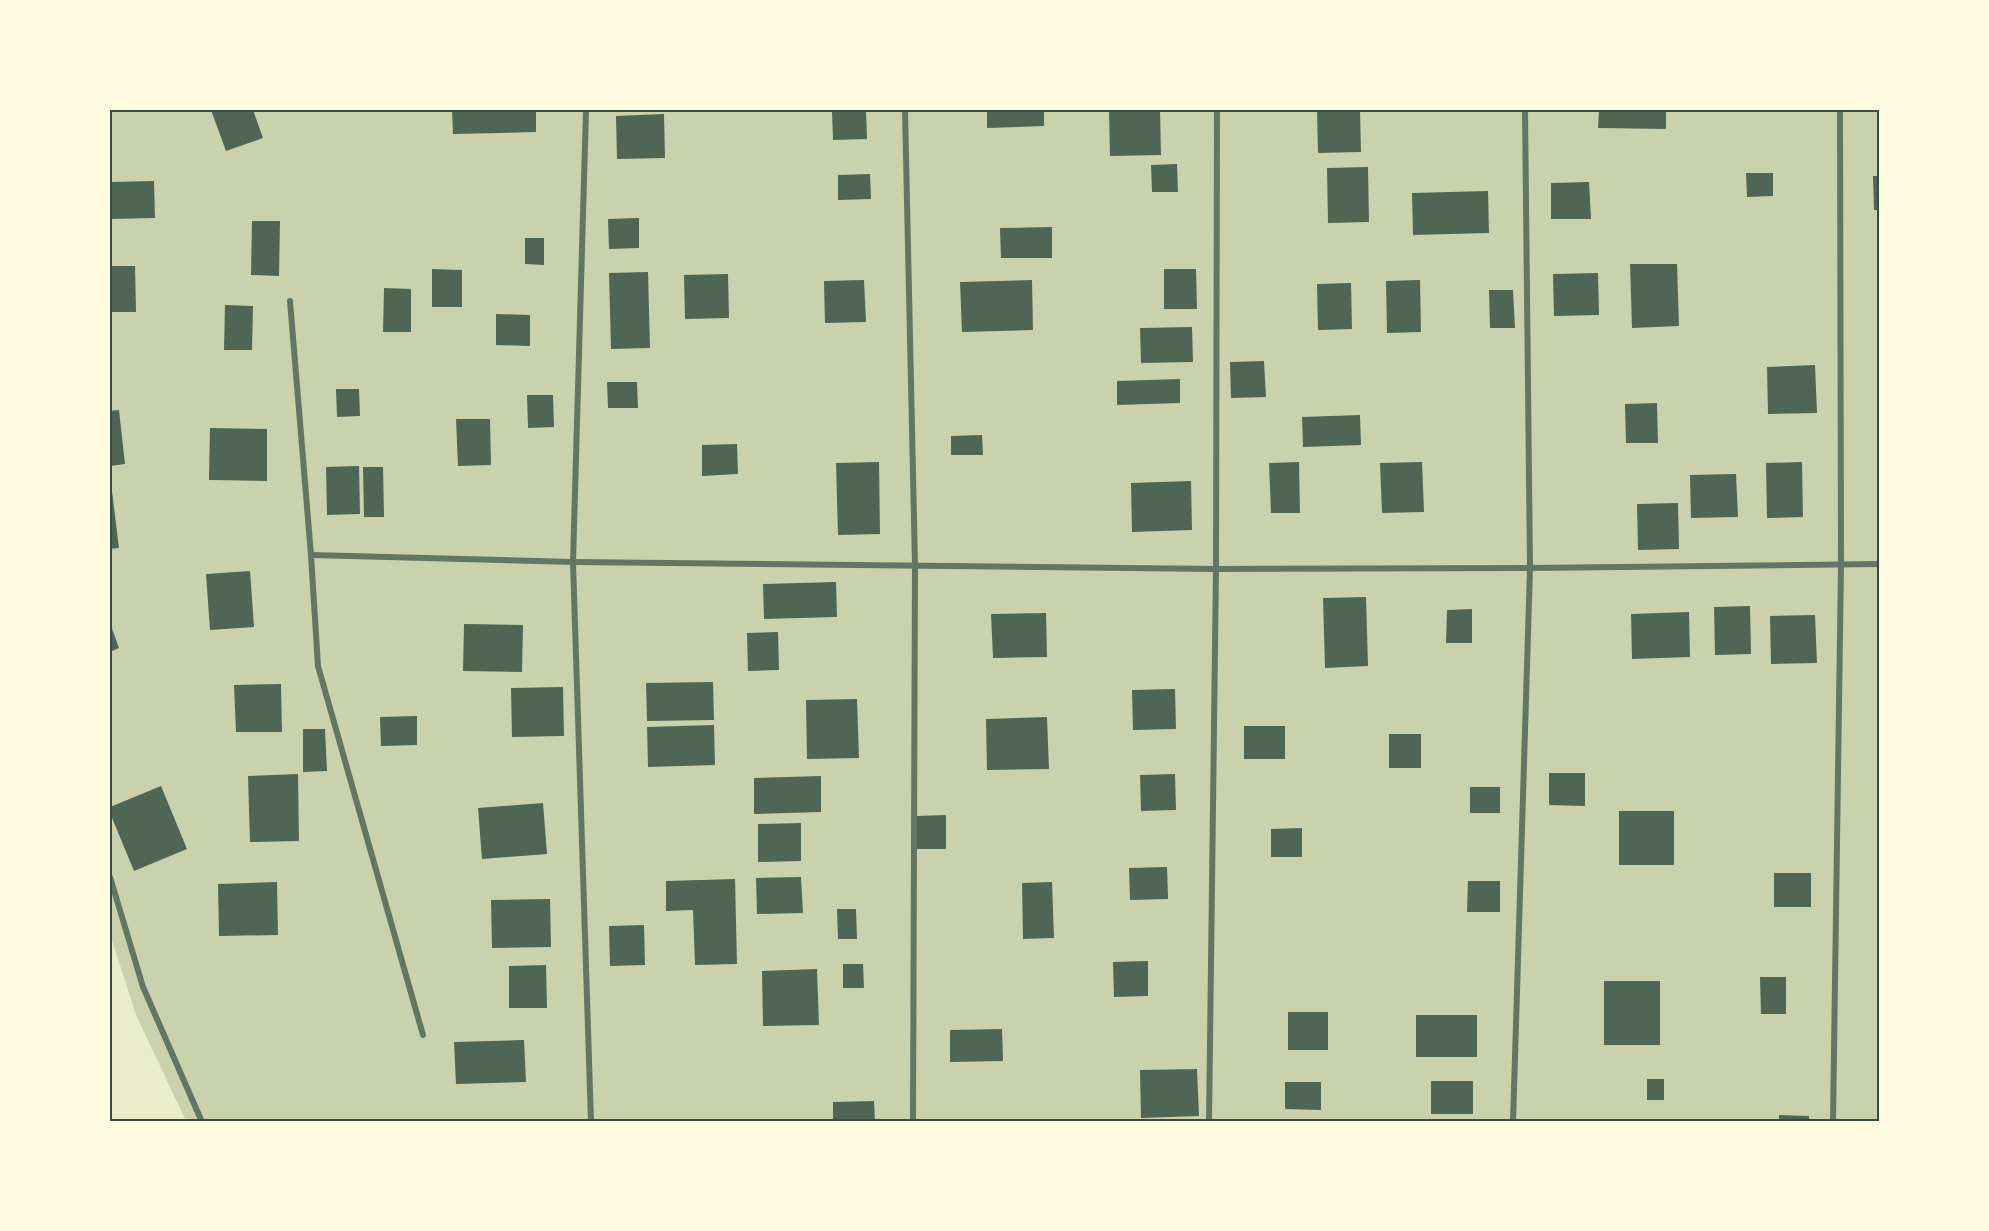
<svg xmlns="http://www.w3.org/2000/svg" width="1989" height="1231" font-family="Lato,sans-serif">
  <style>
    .green { fill: #cad2ad }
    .building { fill: #4f6655 }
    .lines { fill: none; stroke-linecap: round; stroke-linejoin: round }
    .minor { stroke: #617663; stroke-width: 6 }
    .neatline { fill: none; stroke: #344e41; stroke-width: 2 }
  </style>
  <rect width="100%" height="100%" fill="#e9edc9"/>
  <path class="green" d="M110,110H1879V1121H186L136,1015L110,934Z"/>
  <g class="building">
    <path d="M211,110H253L263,138L226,151Z"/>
    <path d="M452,110H536V132L453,134Z"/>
    <path d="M832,110H866L867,139L833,140Z"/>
    <path d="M987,110H1044V126L987,128Z"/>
    <path d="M1109,110H1160L1161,155L1110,156Z"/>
    <path d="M1317,110H1360L1361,152L1318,153Z"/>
    <path d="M1599,110H1666V129L1598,128Z"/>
    <path d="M664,114L665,158L617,159L616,116Z"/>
    <path d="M1177,164L1178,192H1152L1151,165Z"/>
    <path d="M1368,167L1369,222L1328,223L1327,168Z"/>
    <path d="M1746,173H1773V196L1747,197Z"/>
    <path d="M870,174L871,199L838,200V175Z"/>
    <path d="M1873,176H1880V210H1874Z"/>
    <path d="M154,181L155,218L110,219V182Z"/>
    <path d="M1589,182L1591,219H1551V183Z"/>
    <path d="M1488,191L1489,233L1413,235L1412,193Z"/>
    <path d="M639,218V248L609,249L608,219Z"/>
    <path d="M252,221H280L279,276L251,275Z"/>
    <path d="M1052,227V258H1001L1000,228Z"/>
    <path d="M525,238H544V265L525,264Z"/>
    <path d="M1630,264H1677L1679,326L1632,328Z"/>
    <path d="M110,266H135L136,312H110Z"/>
    <path d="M432,269L462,270V307H432Z"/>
    <path d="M1164,269H1196L1197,309H1164Z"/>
    <path d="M648,272L650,348L611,349L609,273Z"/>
    <path d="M1598,273L1599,315L1554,316L1553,274Z"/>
    <path d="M728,274L729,318L685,319L684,275Z"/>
    <path d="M864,280L866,322L825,323L824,281Z"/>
    <path d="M1032,280L1033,330L962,332L960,282Z"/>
    <path d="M1420,280L1421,332L1387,333L1386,281Z"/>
    <path d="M1351,283L1352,329L1318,330L1317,284Z"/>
    <path d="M384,288L411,289V332H383Z"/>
    <path d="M1489,290H1513L1515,328H1490Z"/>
    <path d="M225,305L253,306L252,350H224Z"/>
    <path d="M496,314L530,315V346L496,345Z"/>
    <path d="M1192,327L1193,362L1141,363L1140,328Z"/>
    <path d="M1264,361L1266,397L1231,398L1230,362Z"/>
    <path d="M1815,365L1817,413L1768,414L1767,367Z"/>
    <path d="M1180,379V403L1117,405V381Z"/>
    <path d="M607,382H637L638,408H608Z"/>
    <path d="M336,389H359L360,416L337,417Z"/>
    <path d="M527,395H553L554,427L528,428Z"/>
    <path d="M1657,403L1658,443H1626L1625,404Z"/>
    <path d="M119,410L125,464L110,466V411Z"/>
    <path d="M1360,415L1361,445L1303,447L1302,417Z"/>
    <path d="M456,419H490L491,465L458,466Z"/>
    <path d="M210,428L267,429V481L209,480Z"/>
    <path d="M982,435L983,455H951V436Z"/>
    <path d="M737,444L738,474L702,476V445Z"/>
    <path d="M879,462L880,534L838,535L836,463Z"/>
    <path d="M1299,462L1300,513H1271L1269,463Z"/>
    <path d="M1422,462L1424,512L1382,513L1380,463Z"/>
    <path d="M1802,462L1803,517L1767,518L1766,463Z"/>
    <path d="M359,466L360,514L327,515L326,467Z"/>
    <path d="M363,467H383L384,517H364Z"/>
    <path d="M1736,474L1738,517L1691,518L1690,475Z"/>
    <path d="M1191,481L1192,530L1132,532L1131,483Z"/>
    <path d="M110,491H112L119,548L110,549Z"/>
    <path d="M1678,503L1679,549L1638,550L1637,504Z"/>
    <path d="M250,571L254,627L210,630L206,574Z"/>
    <path d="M836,582L837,617L764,619L763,584Z"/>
    <path d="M1366,597L1368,666L1325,668L1323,598Z"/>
    <path d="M1750,606L1751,654L1715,655L1714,607Z"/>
    <path d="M1472,609V643H1446L1447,610Z"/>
    <path d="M1689,612L1690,657L1632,659L1631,614Z"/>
    <path d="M1046,613L1047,657L993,658L991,614Z"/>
    <path d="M1815,615L1817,663L1771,664L1770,616Z"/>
    <path d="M110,623L119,648L110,652Z"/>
    <path d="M464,624L523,625L522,672L463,671Z"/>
    <path d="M778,632L779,670L748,671L747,633Z"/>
    <path d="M713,682L714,720L647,721L646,683Z"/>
    <path d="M281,684L282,732H236L234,685Z"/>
    <path d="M563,687L564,736L512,737L511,688Z"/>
    <path d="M1175,689L1176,729L1133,730L1132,690Z"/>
    <path d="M857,699L859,758L807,759L806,700Z"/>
    <path d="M417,716V745L381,746L380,717Z"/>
    <path d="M1047,717L1049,769L987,770L986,719Z"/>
    <path d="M714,725L715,765L648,767L647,727Z"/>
    <rect x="1244" y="726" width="41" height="33"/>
    <path d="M303,729H325L327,771L303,772Z"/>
    <rect x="1389" y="734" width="32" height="34"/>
    <path d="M1549,773H1585V806L1549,805Z"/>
    <path d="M298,774L299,841L250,842L248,776Z"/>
    <path d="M1175,774L1176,810L1141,811L1140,775Z"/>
    <path d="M821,776V812L754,814V778Z"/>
    <path d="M161,786L187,849L134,871L110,813V807Z"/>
    <rect x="1470" y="787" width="30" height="26"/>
    <path d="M543,803L547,854L482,859L478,808Z"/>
    <rect x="1619" y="811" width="55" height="54"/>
    <path d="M946,815V849H917L916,816Z"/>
    <path d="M801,823V861L758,862V824Z"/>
    <path d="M1302,828V857H1271V829Z"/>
    <path d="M1167,867L1168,899L1130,900L1129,868Z"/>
    <rect x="1774" y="873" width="37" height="34"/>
    <path d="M801,877L803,913L757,914L756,878Z"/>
    <path d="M735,879L737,964L695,965L693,910L666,911V881Z"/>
    <path d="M1468,881H1500V912H1467Z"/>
    <path d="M277,882L278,935L219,936L218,884Z"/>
    <path d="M1052,882L1054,938L1023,939L1022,883Z"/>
    <path d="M550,899L551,947L492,948L491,900Z"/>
    <path d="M837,909H856L857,939H838Z"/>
    <path d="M644,925L645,965L610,966L609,926Z"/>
    <path d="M1148,961V996L1114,997L1113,962Z"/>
    <path d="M843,964H863L864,988H843Z"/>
    <path d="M546,965L547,1008H509V966Z"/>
    <path d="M817,969L819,1025L763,1026L762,971Z"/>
    <path d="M1760,977H1786V1014H1761Z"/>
    <rect x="1604" y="981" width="56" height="64"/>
    <rect x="1288" y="1012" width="40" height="38"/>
    <rect x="1416" y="1015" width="61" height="42"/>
    <path d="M1002,1029L1003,1061L950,1062V1030Z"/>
    <path d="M524,1040L526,1082L456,1084L454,1042Z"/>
    <path d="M1197,1069L1199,1116L1141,1118L1140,1070Z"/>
    <rect x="1647" y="1079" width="17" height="21"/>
    <rect x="1431" y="1081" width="42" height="33"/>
    <path d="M1285,1082H1321V1110L1285,1109Z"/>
    <path d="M874,1101L875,1122H833V1102Z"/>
    <path d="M1779,1115L1809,1116V1122H1779Z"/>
  </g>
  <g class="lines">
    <g class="minor">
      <path d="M586,110L573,562L591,1122"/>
      <path d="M905,110L915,565L913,1122"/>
      <path d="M290,301L311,555L318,666L423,1035"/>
      <path d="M311,555L573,562L1216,569L1530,568L1880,564"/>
      <path d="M110,877L143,987L202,1122"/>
      <path d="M1209,1122L1216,569L1217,110"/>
      <path d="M1513,1122L1530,568L1525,110"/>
      <path d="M1833,1122L1841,565L1840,110"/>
    </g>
  </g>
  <rect width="1989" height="1231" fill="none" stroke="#fefae0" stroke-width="222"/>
  <rect x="111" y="111" width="1767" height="1009" class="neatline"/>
</svg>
